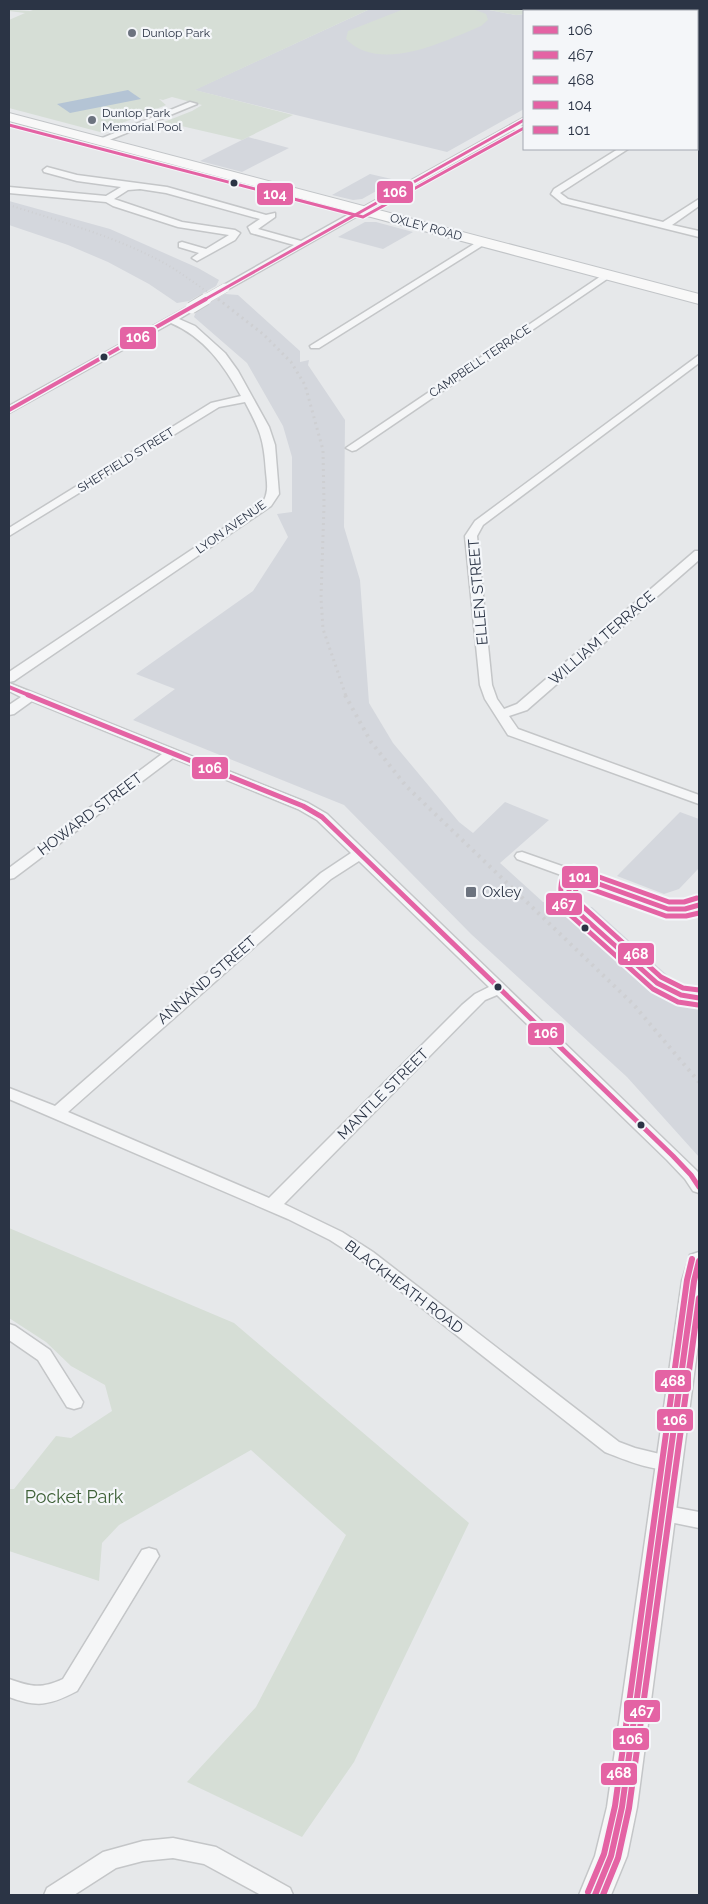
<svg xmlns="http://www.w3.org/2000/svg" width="708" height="1904" font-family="Raleway,sans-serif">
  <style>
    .built { fill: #d4d7dd }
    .green { fill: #d6ded6 }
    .water { fill: #b4c4d5 }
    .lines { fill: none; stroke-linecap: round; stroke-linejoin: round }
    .stream { stroke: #b4c4d5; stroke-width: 3 }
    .minor-casing { stroke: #c4c6c8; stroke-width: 3 }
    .tertiary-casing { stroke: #c4c6c8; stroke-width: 2 }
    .secondary-casing { stroke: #c4c6c8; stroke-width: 3 }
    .primary-casing { stroke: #c2c5c8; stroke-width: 2 }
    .minor { fill: #f5f6f7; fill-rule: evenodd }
    .tertiary { fill: #f5f6f7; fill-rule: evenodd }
    .secondary { fill: #f8f8f8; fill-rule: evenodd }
    .primary { fill: #f8f8f8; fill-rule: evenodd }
    .rail-far2 { stroke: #cecfd2; stroke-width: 2; stroke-dasharray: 1 3; stroke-linecap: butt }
    .rail-far1 { stroke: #cecfd2; stroke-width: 3; stroke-dasharray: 2 4; stroke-linecap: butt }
    .rail { stroke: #cecfd2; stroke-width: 4; stroke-dasharray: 2.5 5; stroke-linecap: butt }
    .minor-bridge-far1-casing { stroke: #c4c6c8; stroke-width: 10; stroke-linecap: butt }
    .minor-bridge-casing { stroke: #c4c6c8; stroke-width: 13; stroke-linecap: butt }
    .minor-bridge-far1 { stroke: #f5f6f7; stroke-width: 9 }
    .minor-bridge { stroke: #f5f6f7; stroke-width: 11 }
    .bus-1-far3-casing { stroke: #f4f6f9; stroke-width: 5 }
    .bus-1-far2-casing { stroke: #f4f6f9; stroke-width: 7 }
    .bus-1-far1-casing { stroke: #f4f6f9; stroke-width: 9 }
    .bus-1-casing { stroke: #f4f6f9; stroke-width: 10 }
    .bus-2-far1-casing { stroke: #f4f6f9; stroke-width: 9 }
    .bus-2-casing { stroke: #f4f6f9; stroke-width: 10 }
    .bus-3-far1-casing { stroke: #f4f6f9; stroke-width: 9 }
    .bus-3-casing { stroke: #f4f6f9; stroke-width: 10 }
    .bus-4-casing { stroke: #f4f6f9; stroke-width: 5 }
    .bus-5-casing { stroke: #f4f6f9; stroke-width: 9 }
    .bus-1-far3 { stroke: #e463a4; stroke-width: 3 }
    .bus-1-far2 { stroke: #e463a4; stroke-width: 4 }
    .bus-1-far1 { stroke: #e463a4; stroke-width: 5 }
    .bus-1 { stroke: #e463a4; stroke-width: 6 }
    .bus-2-far1 { stroke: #e463a4; stroke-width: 5 }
    .bus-2 { stroke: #e463a4; stroke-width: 6 }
    .bus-3-far1 { stroke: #e463a4; stroke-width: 5 }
    .bus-3 { stroke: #e463a4; stroke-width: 6 }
    .bus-4 { stroke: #e463a4; stroke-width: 3 }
    .bus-5 { stroke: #e463a4; stroke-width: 5 }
    .poi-dot { fill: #6c737f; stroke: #f4f6f9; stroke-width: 2 }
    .bus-dot { fill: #2b3445; stroke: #f4f6f9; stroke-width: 2 }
    .labels { text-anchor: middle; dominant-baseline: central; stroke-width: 4.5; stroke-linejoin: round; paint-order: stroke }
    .far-poi-label { font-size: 12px; fill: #2b3445; stroke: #f4f6f9; text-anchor: start }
    .far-street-label { font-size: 12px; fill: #2b3445; stroke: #f4f6f9 }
    .street-label { font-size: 15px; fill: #2b3445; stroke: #f4f6f9 }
    .poi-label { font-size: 15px; fill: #2b3445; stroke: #f4f6f9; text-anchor: start }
    .near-park-label { font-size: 18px; fill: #3f6138; stroke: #f4f6f9 }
    .line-badge { stroke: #f4f6f9; stroke-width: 2 }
    .badge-label { font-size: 14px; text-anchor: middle; font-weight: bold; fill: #fff }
  </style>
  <rect width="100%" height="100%" fill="#e6e8ea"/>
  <g class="built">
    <path d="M370,9H484L516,15L524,14V109L447,152L194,90Z"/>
    <path d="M248,137L289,148L242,172L200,161Z"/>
    <path d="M370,174L396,180L362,199L353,200L332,195Z"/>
    <path d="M9,201L110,229L198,268L219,280L216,286L189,301L177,303L149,284L108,262L68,245L9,225Z"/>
    <path d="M365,222H376L413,232L383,249L338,237Z"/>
    <path d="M225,294L238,295L300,351V362L309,360L308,365L345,420L344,527L360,580L369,703L393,743L459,822L473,833L505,802L549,820L500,863L543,902L592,907L699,1004V1157L627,1077L471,934L344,805L133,720L175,689L136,674L253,591L288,537L277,514L292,512V457L283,426L247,363L194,317L197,309Z"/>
    <path d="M680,812L699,819V868L679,889L664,894L617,876Z"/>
  </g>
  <g class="green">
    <path d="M36,9H370L195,90L293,115L242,140L164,122L192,111L202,105L172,97L163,100L159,99L166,105L100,132L9,108V20L25,13L9,11V10L30,11Z"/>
    <path d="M404,9H473L486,14L488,20L481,26C445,41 380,74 346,39L348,31Z"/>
    <path d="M484,9H699V12L524,11V14L516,15Z"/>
    <path d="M9,1228L234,1323L469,1523L354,1762L302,1837L187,1782L256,1707L346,1535L251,1450L119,1525L102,1543L99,1581L9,1551V1489H14L56,1436L71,1438L112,1411L105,1385L71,1366L46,1342L9,1318Z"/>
  </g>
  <path class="water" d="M128,90L141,99L70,113L57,104Z"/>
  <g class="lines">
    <path class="stream" d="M600,9L603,11"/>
    <defs>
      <g id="minor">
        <rect x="697" y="101" width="2" height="6"/>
        <path d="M190,102L197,104L102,143L95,141Z"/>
        <path d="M513,124L524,127V131L510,129L509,127Z"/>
        <path d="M618,149H628L560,193L568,199L663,222L699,199V206L672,225L699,231V237L562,203L551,194L554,189Z"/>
        <path d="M47,167L77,175L167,187L266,215L275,213V217L258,229L301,241L360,208H366L368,210L225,291L222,290V286L294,245L251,233L248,227L260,219L166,193L140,189L128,190L114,199L182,222L235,230L240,233L235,240L197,261L192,258L199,253L179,247V243L182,242L206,249L229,235L178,227L113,206L106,202L9,193V187L106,196L121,187L77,181L44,172L43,170Z"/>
        <path d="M482,239L485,240V244L319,348H311L310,346Z"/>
        <path d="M607,272L610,273V277L356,450L352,451L346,448Z"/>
        <path d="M191,305L196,308L194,310L179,319L195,326L225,353L238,371L269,427L275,445L279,494L271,506L14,681L9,682V672L263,502C269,492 267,483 266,472C264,439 260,430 245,402L219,407L9,536V528L211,403L241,396C224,365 204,337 171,323L9,413V406Z"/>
        <path d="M699,355V363L483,525L477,536L492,685L497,699L504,709L517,704L695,551H699V560L527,710L509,716L518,729L699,795V804L508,735L485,699L480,685L465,536L475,521Z"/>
        <path d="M9,683L308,803L327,814L697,1171L699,1174V1193L693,1191L685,1179L667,1160L497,995L485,1000L472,1013L284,1204L342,1232L373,1252L619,1442L635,1448L676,1458L679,1463L676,1468C658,1474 623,1459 605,1452L361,1260L330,1240L288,1219L9,1099V1088L55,1106L321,873L351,853L317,820L298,809L173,758L14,878L9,879V868L162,754L32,701L14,714L9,715V705L21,697L9,691ZM359,861L489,987L475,994L462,1005L269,1198L68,1112L331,879Z"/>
        <path d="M522,852L670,904H684L699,901V910L685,914L663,912L517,859L515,856L517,853Z"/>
        <path d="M9,1324L15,1326L50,1350L83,1402L81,1407L74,1409L67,1407L38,1360L9,1340Z"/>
        <path d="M662,1505L699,1512V1528L655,1519L652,1513L655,1507Z"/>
        <path d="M149,1548L156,1550L159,1556L77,1691C50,1705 38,1708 9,1697V1679C31,1687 41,1689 63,1679L142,1550Z"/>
        <path d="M173,1838L216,1847L290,1888L293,1895H261L204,1864L173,1858L143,1861L116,1868L74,1895H44L47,1888L103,1852L143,1841Z"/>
      </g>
      <g id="tertiary">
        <path d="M699,19V25L697,26V20Z"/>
        <path d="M524,117V124L367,212L363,213L357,210Z"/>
      </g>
      <path id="secondary" d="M699,1252V1336L637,1807L627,1856L611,1895H579L595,1856L607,1807L682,1281L690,1255Z"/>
      <path id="primary" d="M9,113L699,294V304L9,121Z"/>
    </defs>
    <use href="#minor" class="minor-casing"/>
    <use href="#tertiary" class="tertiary-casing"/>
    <use href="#secondary" class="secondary-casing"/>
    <use href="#primary" class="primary-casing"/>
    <use href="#minor" class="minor"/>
    <use href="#tertiary" class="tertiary"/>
    <use href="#secondary" class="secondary"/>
    <use href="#primary" class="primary"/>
    <path class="rail-far2" d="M9,205C62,222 117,237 166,264C185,275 202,289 220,300"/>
    <path class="rail-far1" d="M218,299L263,334L291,362L305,385L323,450L324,505L321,598L323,629L346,696"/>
    <path class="rail" d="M345,695L371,742L406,786L633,1004L699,1082"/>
    <defs>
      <path id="minor-bridge-far1" d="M204,300L225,288"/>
      <path id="minor-bridge" d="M191,308L206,299"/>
    </defs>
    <use href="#minor-bridge-far1" class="minor-bridge-far1-casing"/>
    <use href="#minor-bridge" class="minor-bridge-casing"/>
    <use href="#minor-bridge-far1" class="minor-bridge-far1"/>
    <use href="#minor-bridge" class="minor-bridge"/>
    <defs>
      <path id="bus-1-far3" d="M204,300L524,120"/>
      <g id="bus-1-far2">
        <path d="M9,410L206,299"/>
        <path d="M9,687L31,696"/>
      </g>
      <path id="bus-1-far1" d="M28,695L303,806L322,817L673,1156L691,1175L699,1187"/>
      <path id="bus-1" d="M595,1895L611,1856L622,1807L694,1281L699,1261"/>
      <path id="bus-2-far1" d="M697,898L684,902H669L574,868L564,875C558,888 561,901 568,913L653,989L678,1002L698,1005"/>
      <path id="bus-2" d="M603,1895L618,1858L629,1808L699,1298"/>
      <path id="bus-3-far1" d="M699,913L686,916H666L577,884L575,894L579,903L661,977L683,988L699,990"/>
      <path id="bus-3" d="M588,1892L604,1854L615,1806L687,1280L692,1259"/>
      <path id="bus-4" d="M9,125L363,217L524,128"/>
      <path id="bus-5" d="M699,905L685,909H668L574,875C567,886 568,896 573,908L657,983L681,995L699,998"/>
    </defs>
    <use href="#bus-1-far3" class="bus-1-far3-casing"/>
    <use href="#bus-1-far2" class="bus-1-far2-casing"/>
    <use href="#bus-1-far1" class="bus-1-far1-casing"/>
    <use href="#bus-1" class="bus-1-casing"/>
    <use href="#bus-2-far1" class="bus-2-far1-casing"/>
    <use href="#bus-2" class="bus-2-casing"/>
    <use href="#bus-3-far1" class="bus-3-far1-casing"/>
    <use href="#bus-3" class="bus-3-casing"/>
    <use href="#bus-4" class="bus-4-casing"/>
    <use href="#bus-5" class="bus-5-casing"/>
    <use href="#bus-1-far3" class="bus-1-far3"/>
    <use href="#bus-1-far2" class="bus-1-far2"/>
    <use href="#bus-1-far1" class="bus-1-far1"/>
    <use href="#bus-1" class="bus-1"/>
    <use href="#bus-2-far1" class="bus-2-far1"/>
    <use href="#bus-2" class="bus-2"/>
    <use href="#bus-3-far1" class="bus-3-far1"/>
    <use href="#bus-3" class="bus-3"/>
    <use href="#bus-4" class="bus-4"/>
    <use href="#bus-5" class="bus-5"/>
  </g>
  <g class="poi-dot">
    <circle cx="132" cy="33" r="5"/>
    <circle cx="92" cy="120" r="5"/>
    <rect x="465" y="886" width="12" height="12" rx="2.5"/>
  </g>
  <g class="bus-dot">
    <circle cx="234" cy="183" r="4.5"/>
    <circle cx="104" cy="357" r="4.5"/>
    <circle cx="585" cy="928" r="4.5"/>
    <circle cx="498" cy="987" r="4.5"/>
    <circle cx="641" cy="1125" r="4.5"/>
  </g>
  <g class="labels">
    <g class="far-poi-label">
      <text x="142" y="33">Dunlop Park</text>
      <text x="102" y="113">Dunlop Park<tspan x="102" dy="14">Memorial Pool</tspan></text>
    </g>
    <g class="far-street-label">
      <text transform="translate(426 227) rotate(15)">OXLEY ROAD</text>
      <text transform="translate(480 361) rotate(-34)">CAMPBELL TERRACE</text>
      <text transform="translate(126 460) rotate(-32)">SHEFFIELD STREET</text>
      <text transform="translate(231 527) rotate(-35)">LYON AVENUE</text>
    </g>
    <g class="street-label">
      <text transform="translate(478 592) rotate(-95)">ELLEN STREET</text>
      <text transform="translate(602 638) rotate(-41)">WILLIAM TERRACE</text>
      <text transform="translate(90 814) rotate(-37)">HOWARD STREET</text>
      <text transform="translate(207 980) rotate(-41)">ANNAND STREET</text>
      <text transform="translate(383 1094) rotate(-45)">MANTLE STREET</text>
      <text transform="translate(404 1287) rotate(37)">BLACKHEATH ROAD</text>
    </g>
    <g class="poi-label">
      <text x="482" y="892">Oxley</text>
    </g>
    <g class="near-park-label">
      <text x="74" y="1496">Pocket Park</text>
    </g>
  </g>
  <g class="line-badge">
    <rect x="376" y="180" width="38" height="24" rx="5" fill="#e463a4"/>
    <rect x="256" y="182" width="38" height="24" rx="5" fill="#e463a4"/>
    <rect x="119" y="326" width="38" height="24" rx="5" fill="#e463a4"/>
    <rect x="191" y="756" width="38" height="24" rx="5" fill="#e463a4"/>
    <rect x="561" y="865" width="38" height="24" rx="5" fill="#e463a4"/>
    <rect x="545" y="892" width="38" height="24" rx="5" fill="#e463a4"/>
    <rect x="617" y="942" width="38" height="24" rx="5" fill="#e463a4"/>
    <rect x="527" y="1022" width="38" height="24" rx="5" fill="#e463a4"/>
    <rect x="654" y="1369" width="38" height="24" rx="5" fill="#e463a4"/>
    <rect x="656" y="1408" width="38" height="24" rx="5" fill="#e463a4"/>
    <rect x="623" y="1699" width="38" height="24" rx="5" fill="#e463a4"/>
    <rect x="612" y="1727" width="38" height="24" rx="5" fill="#e463a4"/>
    <rect x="600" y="1762" width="38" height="24" rx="5" fill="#e463a4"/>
  </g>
  <g class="badge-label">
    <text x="395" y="197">106</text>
    <text x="275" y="199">104</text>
    <text x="138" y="342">106</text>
    <text x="210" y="773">106</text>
    <text x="580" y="882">101</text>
    <text x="564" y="909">467</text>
    <text x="636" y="959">468</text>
    <text x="546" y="1038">106</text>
    <text x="673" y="1386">468</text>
    <text x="675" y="1425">106</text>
    <text x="642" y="1716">467</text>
    <text x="631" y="1744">106</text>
    <text x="619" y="1778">468</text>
  </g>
  <rect width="708" height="1904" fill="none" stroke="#2b3445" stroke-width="20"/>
  <rect x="523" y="10" width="175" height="140" fill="#f4f6f9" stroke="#a4a8b1"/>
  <rect x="533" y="26" width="25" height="8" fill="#e463a4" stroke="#a4a8b1"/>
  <text x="568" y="35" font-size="15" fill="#2b3445">106</text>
  <rect x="533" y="51" width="25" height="8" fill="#e463a4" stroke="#a4a8b1"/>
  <text x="568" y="60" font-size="15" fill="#2b3445">467</text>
  <rect x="533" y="76" width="25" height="8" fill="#e463a4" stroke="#a4a8b1"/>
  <text x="568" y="85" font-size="15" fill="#2b3445">468</text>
  <rect x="533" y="101" width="25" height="8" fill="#e463a4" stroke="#a4a8b1"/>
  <text x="568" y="110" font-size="15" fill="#2b3445">104</text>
  <rect x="533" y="126" width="25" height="8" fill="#e463a4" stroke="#a4a8b1"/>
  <text x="568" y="135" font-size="15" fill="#2b3445">101</text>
</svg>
